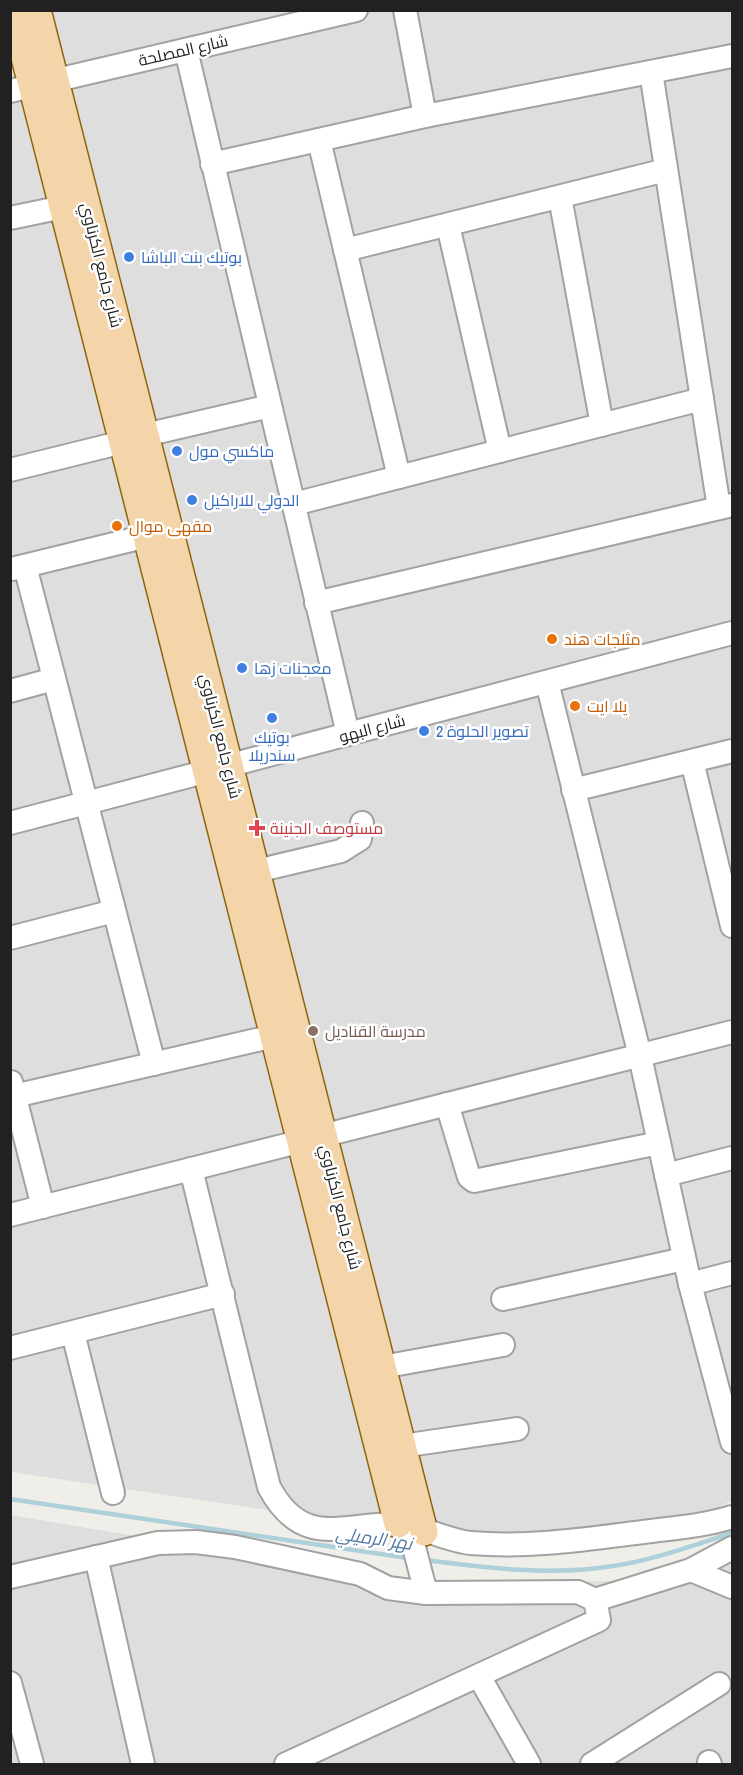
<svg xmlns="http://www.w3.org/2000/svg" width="743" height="1775" font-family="'Archivo Narrow',Cairo,sans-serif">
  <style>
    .residential { fill: #dfdede }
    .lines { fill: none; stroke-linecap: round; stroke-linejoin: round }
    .stream { stroke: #add0da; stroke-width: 4.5 }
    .minor-casing { stroke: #a2a2a2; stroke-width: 26 }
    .major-casing { stroke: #90640d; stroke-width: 30 }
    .minor { stroke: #fff; stroke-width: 22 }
    .major { stroke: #f4d4a9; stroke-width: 27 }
    .shop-dot { fill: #3f7fe0; stroke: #fff; stroke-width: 2 }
    .food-dot { fill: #e8710a; stroke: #fff; stroke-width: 2 }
    .health-dot { fill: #e0444e; stroke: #fff; stroke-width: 2 }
    .education-dot { fill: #8d6e63; stroke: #fff; stroke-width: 2 }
    .labels { text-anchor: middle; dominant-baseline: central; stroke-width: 5; stroke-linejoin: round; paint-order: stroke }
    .street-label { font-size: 16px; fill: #212121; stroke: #fff }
    .shop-label { font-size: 16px; fill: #366cbe; stroke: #fff; text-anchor: start }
    .food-label { font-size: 16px; fill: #c56008; stroke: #fff; text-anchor: start }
    .health-label { font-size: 16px; fill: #be3a42; stroke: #fff; text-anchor: start }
    .education-label { font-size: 16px; fill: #785e54; stroke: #fff; text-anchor: start }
    .water-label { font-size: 18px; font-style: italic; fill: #517aa1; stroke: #fff }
  </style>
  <rect width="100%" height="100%" fill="#f0eee8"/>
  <g class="residential">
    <path d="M11,11H732V1500L693,1523L449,1537L11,1472Z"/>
    <path d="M10,1515L426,1585L700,1579L732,1561V1764H11Z"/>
  </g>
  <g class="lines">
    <g class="stream">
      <path d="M10,1499L408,1558"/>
      <path d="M426,1560C486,1568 553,1576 613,1566C653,1560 694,1545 732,1533"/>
    </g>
    <defs>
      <g id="minor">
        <path d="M405,10L425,116"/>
        <path d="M186,50L348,734"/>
        <path d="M651,72L719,508"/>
        <path d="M10,91L356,10"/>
        <path d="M319,140L399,477"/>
        <path d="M212,164L425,116L732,56"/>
        <path d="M560,197L602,425"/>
        <path d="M10,218L63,207"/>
        <path d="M448,225L500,451"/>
        <path d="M345,250L666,170"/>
        <path d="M145,435L270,406"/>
        <path d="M10,470L123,442"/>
        <path d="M294,504L702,399"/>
        <path d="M25,566L154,1064"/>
        <path d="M12,569L147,536"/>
        <path d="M316,603L732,505"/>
        <path d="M547,682L640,1056L690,1284L732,1442"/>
        <path d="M10,691L54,679"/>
        <path d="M692,761L732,926"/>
        <path d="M573,790L732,751"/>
        <path d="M10,823L732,633"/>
        <path d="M256,871L341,851L360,839L362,823"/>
        <path d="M10,938L114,911"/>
        <path d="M11,1082L43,1207"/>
        <path d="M14,1096L274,1036"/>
        <path d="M447,1104L469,1177L474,1181L659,1143"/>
        <path d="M191,1169L269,1487C302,1549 342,1524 396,1524C417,1524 447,1541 471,1543C528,1548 587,1539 643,1532C673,1528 704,1526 732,1517"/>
        <path d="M666,1175L732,1158"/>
        <path d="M10,1215L732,1032"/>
        <path d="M690,1284L732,1273"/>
        <path d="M503,1299L684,1259"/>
        <path d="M73,1333L113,1493"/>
        <path d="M10,1348L223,1294"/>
        <path d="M382,1367L503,1345"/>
        <path d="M402,1446L517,1429"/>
        <path d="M409,1528L426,1593"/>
        <path d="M96,1557L143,1764"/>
        <path d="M691,1570L732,1587"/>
        <path d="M10,1577L158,1543L196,1542L235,1547L360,1574L388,1588L426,1593L578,1592L595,1600L691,1570L732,1548"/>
        <path d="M480,1678L529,1764"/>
        <path d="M10,1683L32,1764"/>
        <path d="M709,1762L710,1764"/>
        <path d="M286,1764L599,1620L595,1600"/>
        <path d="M592,1764L719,1684"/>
      </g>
      <g id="major">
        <path d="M13,10L398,1524"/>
        <path d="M37,10L424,1532"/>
      </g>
    </defs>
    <use href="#minor" class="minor-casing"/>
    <use href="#major" class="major-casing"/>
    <use href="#minor" class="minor"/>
    <use href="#major" class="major"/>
  </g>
  <g class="shop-dot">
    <circle cx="129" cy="257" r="6"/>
    <circle cx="177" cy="451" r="6"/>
    <circle cx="192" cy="500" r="6"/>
    <circle cx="242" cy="668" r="6"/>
    <circle cx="272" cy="718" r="6"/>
    <circle cx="424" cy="731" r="6"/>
  </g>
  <g class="food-dot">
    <circle cx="117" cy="526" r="6"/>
    <circle cx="552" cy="639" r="6"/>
    <circle cx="575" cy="706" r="6"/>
  </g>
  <path class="health-dot" d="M254 819h6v6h6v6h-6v6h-6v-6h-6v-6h6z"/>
  <circle class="education-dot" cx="313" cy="1031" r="6"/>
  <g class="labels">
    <g class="street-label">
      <text transform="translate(183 50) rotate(-13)">شارع المصلحة</text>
      <text transform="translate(102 265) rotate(76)">شارع جامع الكرناوي</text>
      <text transform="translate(372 728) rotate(-15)">شارع البهو</text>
      <text transform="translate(221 736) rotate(76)">شارع جامع الكرناوي</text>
      <text transform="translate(341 1207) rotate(76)">شارع جامع الكرناوي</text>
    </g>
    <g class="shop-label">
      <text x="141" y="257">بوتيك بنت الباشا</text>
      <text x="189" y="451">ماكسي مول</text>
      <text x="204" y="500">الدولي للاراكيل</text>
      <text x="254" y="668">معجنات زها</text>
      <text x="436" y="731">تصوير الحلوة 2</text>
      <text x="272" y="737" text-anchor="middle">بوتيك<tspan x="272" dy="18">سندريلا</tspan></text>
    </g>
    <g class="food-label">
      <text x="129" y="526">مقهى موال</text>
      <text x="564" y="639">مثلجات هند</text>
      <text x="587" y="706">يلا ايت</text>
    </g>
    <g class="health-label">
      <text x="270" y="828">مستوصف الجنينة</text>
    </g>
    <g class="education-label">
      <text x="325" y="1031">مدرسة القناديل</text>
    </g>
    <g class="water-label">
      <text transform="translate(374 1538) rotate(8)">نهر الرميلي</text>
    </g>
  </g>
  <rect width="743" height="1775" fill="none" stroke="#212121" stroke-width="24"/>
</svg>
